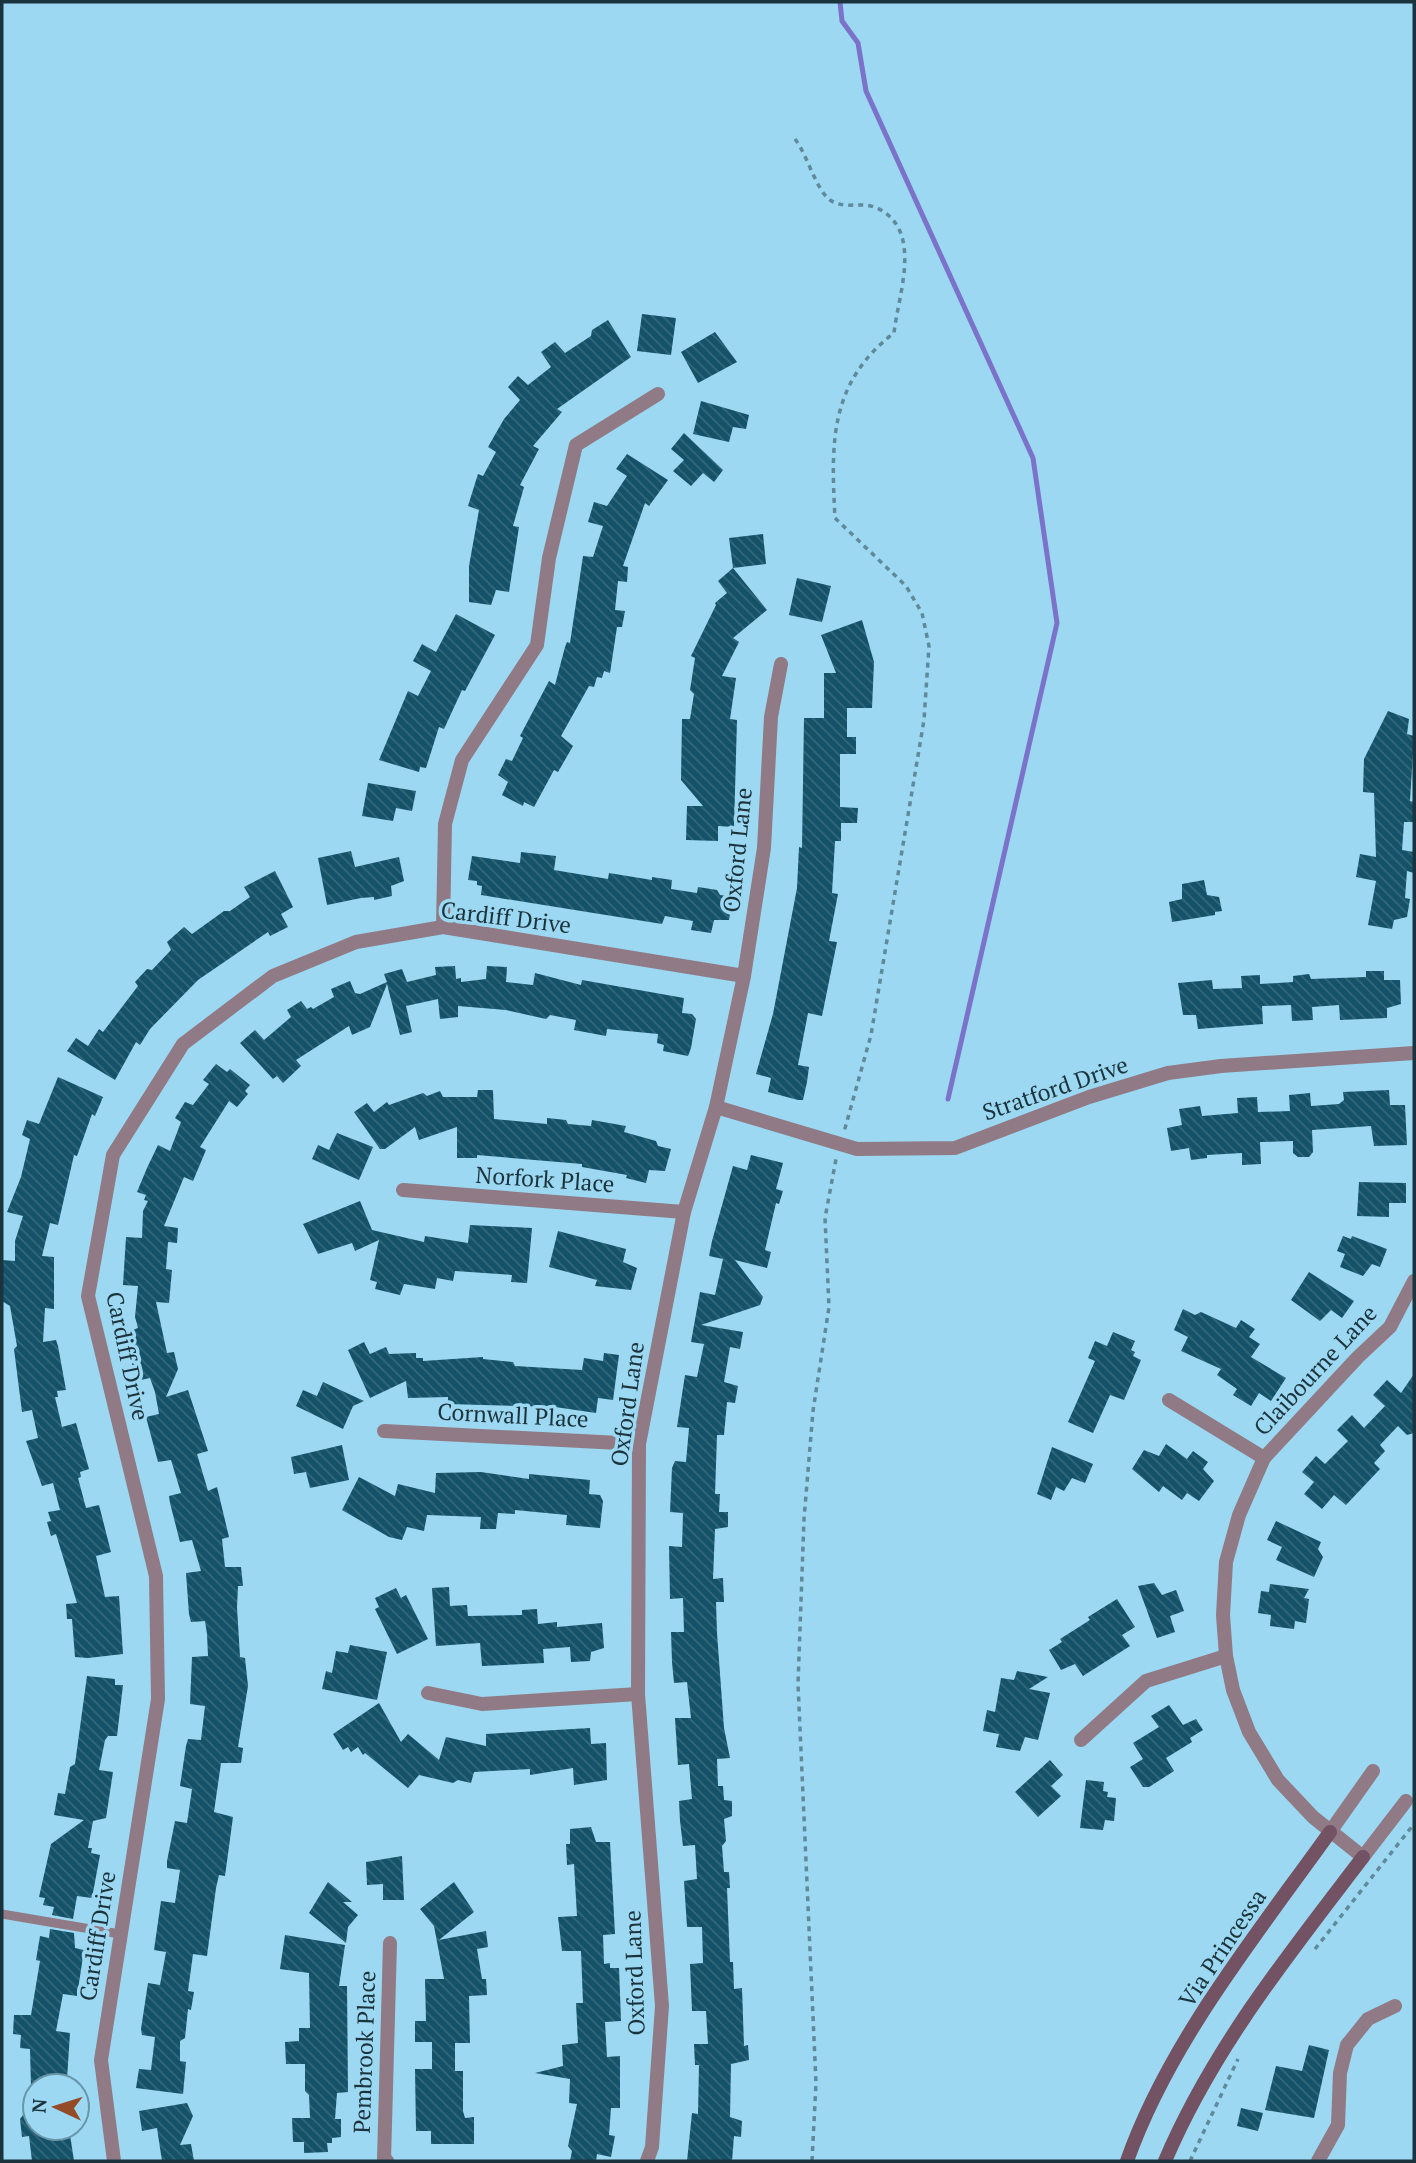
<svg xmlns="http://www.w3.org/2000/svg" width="1416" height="2163" font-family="'PT Serif',serif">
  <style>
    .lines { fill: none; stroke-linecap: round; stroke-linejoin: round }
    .stream { stroke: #7b72ca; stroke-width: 5 }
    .building { fill: url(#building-back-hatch) }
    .path { stroke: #5f8a9b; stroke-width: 3.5; stroke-dasharray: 5 5; stroke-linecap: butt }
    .lane { stroke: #907a85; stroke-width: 9 }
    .street { stroke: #907a85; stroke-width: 14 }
    .secondary { stroke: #725263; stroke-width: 14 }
    .labels { text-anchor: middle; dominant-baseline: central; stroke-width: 7; stroke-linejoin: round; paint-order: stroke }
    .street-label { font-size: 23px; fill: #1b333d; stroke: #9cd8f1 }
  </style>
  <defs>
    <pattern id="building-back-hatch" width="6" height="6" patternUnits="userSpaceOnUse" patternTransform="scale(1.75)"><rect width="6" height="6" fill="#135268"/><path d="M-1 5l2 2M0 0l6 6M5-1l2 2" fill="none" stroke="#35687b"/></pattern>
  </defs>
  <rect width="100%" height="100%" fill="#9cd8f1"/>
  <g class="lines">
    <path class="stream" d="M840,2L842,21L858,43L866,91L1033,458L1057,623L948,1099"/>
  </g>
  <g class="building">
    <path d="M642,314L676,318L671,355L637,351Z"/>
    <path d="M608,320L631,357L557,409L562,412L533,446L539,449L520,485L524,487L513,526L519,527L509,592L496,590L491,605L469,602V566L479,510L468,506L478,474L483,476L496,452L488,447L504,419L520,400L508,387L518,376L528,385L551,367L541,352L555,342L565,353L591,336L592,330Z"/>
    <path d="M715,332L737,362L698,383L681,352Z"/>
    <path d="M701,401L749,415L746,429L733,427L729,442L693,434Z"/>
    <path d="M684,433L723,470L714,482L703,473L691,486L673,471L684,460L671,449Z"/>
    <path d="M627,454L668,480L649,506L645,503L623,566L628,567L627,582L618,581L615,610L625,611L622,627H617L610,673L604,671L602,678L597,677L594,687L589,686L561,736L573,746L558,772L554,770L534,807L524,802L523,806L502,795L508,782L498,775L506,759L512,761L523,738L520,736L549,681L555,685L565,647L567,642L570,643L583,556L593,557L603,526L588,522L594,502L607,506L627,476L616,469Z"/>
    <path d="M763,534L766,564L733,568L729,538Z"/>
    <path d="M733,568L767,610L733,638L739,642L722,676L736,678L730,719L737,720L734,827L718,826V841L686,840L687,806H703L681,780L682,719H690L694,694L690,690L695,658L691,656L716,605L715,603L727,593L718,581Z"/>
    <path d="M797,578L831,586L822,622L789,615Z"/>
    <path d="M456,614L495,635L465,691L462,690L444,729L439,727L426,768L420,767L419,772L379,760L408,691L418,696L431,671L413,661L422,644L436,652Z"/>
    <path d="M862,620L874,662L872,708H847V737H856V754H840V807L858,808L857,823H841V841H835L832,893L838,894L829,941L837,942L822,1016L808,1013L798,1065L809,1067L807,1082L803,1100H798L768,1092L771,1078L756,1074L773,1014L797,888L799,847L802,848L804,718H824V673H836L821,635Z"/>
    <path d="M1388,711L1409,719L1407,734L1414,736L1410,801L1414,802V822H1404L1402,850L1414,852V873L1407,871L1405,898L1410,899L1407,917L1394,920L1392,929L1368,925L1376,881L1356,877L1360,854L1376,857L1374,793L1363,792L1364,759Z"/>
    <path d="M368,783L416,791L412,811L396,808L393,821L362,816Z"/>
    <path d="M351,851L355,867L399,857L404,881L391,886L392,896L374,900V897L361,898L327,905L318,858Z"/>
    <path d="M521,852L556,856L554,870L608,879L609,873L652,880V877L672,880L671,889L697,893L698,887L717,890L720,895L733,897L729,920H714L711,933L691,930L693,921L665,916L662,924L481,895L482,886L477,885V881L468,880L472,856L520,863Z"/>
    <path d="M275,871L293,907L281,914L288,927L270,936L268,932L198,980L150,1029L140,1045L136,1042L115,1080L67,1051L76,1038L88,1046L99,1029L103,1032L138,986L135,982L147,969L152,970L171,950L167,942L184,927L192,934L224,911H230L250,897L244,887Z"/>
    <path d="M1204,880L1207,895L1219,897L1222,911L1215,912V915L1172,922L1169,902L1182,899V884Z"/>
    <path d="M455,966L456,979L461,978V982L486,979L487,966L507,967L506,982L533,985L535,973L581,985L582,980L684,998L682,1013L692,1014L696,1019L691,1048L688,1056L663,1051L664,1045L657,1043L658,1034L607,1029L606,1036L574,1030L576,1020L550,1015L546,1019L506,1010L458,1006V1017L440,1019L438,999L406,1006L412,1032L400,1035L387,984L370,1027L352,1035L349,1026L296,1060L301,1066L283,1083L277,1076L273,1079L240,1043L255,1030L264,1040L291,1017L287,1010L301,1001L307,1009L311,1007L313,1009L334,997L331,989L350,981L355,993L360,994L387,982L384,974L402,969L407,982L436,975L435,967Z"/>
    <path d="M1366,971H1384V980H1400L1401,1004L1387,1008V1018L1340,1020L1339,1005L1312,1007L1313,1020L1292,1021L1291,1005L1262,1006L1263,1024L1198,1029L1196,1015H1183L1178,983L1212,980L1213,989L1242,988L1241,976L1260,975V984L1293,982V976L1309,974L1311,979L1366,977Z"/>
    <path d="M216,1064L227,1072L230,1069L250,1085L245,1091L248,1094L237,1107L229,1101L200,1147L206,1150L193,1181L184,1177L164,1226L178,1228L177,1243L168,1242L166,1269L172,1270L169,1303L156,1302L167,1353L174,1352L178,1369L166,1397L188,1390L208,1451L197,1454L208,1491L217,1487L229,1537L222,1539L225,1567H241L243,1586H238L237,1607L240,1657L245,1658L248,1686L238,1747L243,1748L241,1763H221L214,1812L233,1817L225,1876L219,1875L216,1888L207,1956L193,1954L188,1991L194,1992L191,2010L188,2009L185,2038L180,2041V2061L186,2062L183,2094L136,2088L139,2069L151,2070L155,2037L142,2035L141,2029L148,1983L160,1985L166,1952L154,1950L161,1901L175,1903L180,1870L167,1868V1861L175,1821L187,1823L192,1789L180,1786L186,1746L188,1739L201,1740L205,1706L190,1704L192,1657L208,1656L207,1634L205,1621L191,1622L189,1614L186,1573L201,1571L192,1540L180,1542L170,1503L169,1496L181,1493L171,1460L158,1462L146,1417L159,1414L155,1392L150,1378L136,1381L125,1333L138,1328L135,1317L138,1286L123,1285L126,1237L142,1238L143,1211L148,1201L144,1200L146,1195L137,1192L147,1168L158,1145L170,1151L181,1122L175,1118L185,1102L193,1105L209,1084L203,1080Z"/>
    <path d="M58,1077L103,1097L95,1116L92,1114L77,1156L74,1155L58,1225L50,1223L42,1256L54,1257V1309L45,1308L43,1342L56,1340L58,1346L66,1390L57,1391L58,1397H55L62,1427L76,1423L89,1469L80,1472L81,1477L78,1478L86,1508L99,1505L111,1552L96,1556L105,1597L119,1596L123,1654L88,1658L75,1657L72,1619H67L66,1604L77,1603L56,1534L51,1536L47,1522L51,1521L48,1512L60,1510L53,1483L42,1486L26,1441L38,1438L32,1410L22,1412L14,1349L17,1346L10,1306L2,1301V1260L15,1261V1241L23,1216L7,1212L21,1177L30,1139L22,1135L27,1120L39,1124Z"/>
    <path d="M478,1090H493L494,1119L547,1124V1118L566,1120L568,1124L591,1126L592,1120L626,1126L624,1132L656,1141L658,1146L671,1149L665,1171L649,1170L646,1183L626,1178L627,1175L582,1167V1164L477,1155V1158H457V1127L419,1140L415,1127L385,1149H380L354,1112L367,1103L374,1112L387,1102L389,1105L423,1093L427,1096L440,1091L443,1097H477Z"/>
    <path d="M1389,1090L1390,1105H1405L1407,1145L1374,1146L1371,1126L1312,1130L1313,1152L1309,1157H1298L1293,1153V1141L1260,1142L1261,1164L1242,1165V1153L1207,1155V1158L1191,1160L1189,1148L1171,1151L1167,1128L1182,1125L1179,1109L1200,1106L1202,1116L1238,1113L1237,1098L1257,1097L1258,1112L1290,1111L1289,1095L1310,1093L1311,1106L1339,1104L1344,1100L1343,1092Z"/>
    <path d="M337,1133L373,1147L359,1180L312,1159L318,1145L329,1150Z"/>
    <path d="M751,1155L783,1163L776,1189L783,1191L779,1204L776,1203L765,1250L771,1252L767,1268L735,1260L763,1297L760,1305L701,1325L743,1332L740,1349L730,1347L724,1382L738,1386L735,1403L727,1402L724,1435H717L715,1494H720L719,1512H728V1527L715,1529L713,1579L723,1578L724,1602H716L717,1633L724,1728L730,1758L717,1759L718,1786H723L724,1800L732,1801V1816L724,1819L726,1841L722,1846L724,1872H729L730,1888H727L730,1962H733L734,1989L742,1988L744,2046L748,2045L749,2060L731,2064L730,2117L742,2121L741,2137L734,2136L732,2161H687L692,2113L698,2114L699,2065H695L694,2044H708L706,2011H692L690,1964L703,1963L702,1927H687L684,1881L697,1879L695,1845L683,1846L680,1821L679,1801L692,1799L689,1764L678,1765L675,1718H691L687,1682L674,1683L672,1662L671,1632H684L683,1598L670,1599L669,1546L682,1547L683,1513L670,1512L672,1468L675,1461L686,1462L689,1428L677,1427L685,1375L697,1377L704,1344L691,1342L700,1292L715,1295L723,1259L709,1256L712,1241L733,1166L747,1170Z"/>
    <path d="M1359,1182L1406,1183V1203H1389V1217L1357,1216Z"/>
    <path d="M360,1201L372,1230L424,1242L425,1236L468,1243L470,1225L532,1228L527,1283L511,1282L512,1275L455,1271L453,1281L437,1278L435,1289L404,1284L400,1295L375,1289L377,1282L370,1280L379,1240L355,1251L352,1243L318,1254L303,1224Z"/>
    <path d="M558,1231L626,1249L623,1262L637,1268L631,1290L595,1286L597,1280L549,1267Z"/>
    <path d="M1343,1236L1351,1239L1352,1236L1387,1249L1380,1267L1372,1264L1363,1276L1340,1267L1345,1254L1337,1251Z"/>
    <path d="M1309,1272L1354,1301L1342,1318L1331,1310L1320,1321L1291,1300Z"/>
    <path d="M1183,1309L1195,1315L1201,1312L1236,1328L1241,1320L1255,1329L1249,1337L1260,1344L1251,1357L1286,1378L1271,1401L1259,1393L1251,1406L1233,1395L1237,1389L1217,1375L1221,1369L1181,1351L1188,1337L1174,1330Z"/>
    <path d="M1113,1332L1135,1341L1131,1350L1135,1352L1133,1356L1141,1360L1124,1400L1110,1395L1093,1433L1068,1422L1095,1361L1088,1358L1095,1341L1107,1346Z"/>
    <path d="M364,1342L370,1354L386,1347L389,1354L416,1353V1358H423V1361L483,1357V1359L513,1362L515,1366L582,1370L584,1358L603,1361L604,1353L619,1355L613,1400L598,1398L596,1413L555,1407L448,1404V1397L408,1398L406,1381L370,1398L348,1350Z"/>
    <path d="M1414,1374V1433L1407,1435L1398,1426L1380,1445L1385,1451L1374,1463L1380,1469L1346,1505L1334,1495L1322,1509L1304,1494L1314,1482L1302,1472L1316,1456L1325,1464L1348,1441L1337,1430L1352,1415L1364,1428L1385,1406L1373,1395L1387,1380L1401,1393Z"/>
    <path d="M323,1382L364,1401L353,1406L343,1429L296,1406L303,1390L317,1396Z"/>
    <path d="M1166,1444L1187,1459L1193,1451L1208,1462L1203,1469L1214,1481L1199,1501L1187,1493L1182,1500L1163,1486L1159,1492L1132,1469L1144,1450L1159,1456Z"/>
    <path d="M342,1445L349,1480L310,1488L306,1472L294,1474L291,1457Z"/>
    <path d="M1052,1447L1093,1464L1085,1483L1072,1478L1064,1491L1056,1487L1051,1500L1037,1494Z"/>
    <path d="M481,1472L529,1479V1474L590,1480L589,1494L600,1495L603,1501L600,1528L566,1525L567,1515L515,1510V1514L498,1513L496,1529H480L481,1517L427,1515L424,1531L407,1527L402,1540L389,1537L342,1510L359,1477L395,1496L398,1484L435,1493L436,1473Z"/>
    <path d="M1276,1521L1321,1542L1318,1549L1323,1557L1314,1577L1276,1560L1282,1547L1267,1540Z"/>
    <path d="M1154,1583L1162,1595L1176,1590L1184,1611L1170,1616L1175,1632L1157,1638L1138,1586Z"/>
    <path d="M1270,1584L1309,1589L1304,1598L1309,1599L1306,1623L1295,1621L1294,1629L1270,1626L1271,1615L1258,1613L1261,1591L1269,1592Z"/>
    <path d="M449,1587L450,1606L467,1605L468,1616L522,1615V1610L537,1609L538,1624L557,1622V1627L602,1623L604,1648L591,1652L590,1661L571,1662L570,1647L543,1649L544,1663L482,1666L480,1643L436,1646L432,1588Z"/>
    <path d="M396,1588L401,1598L406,1595L428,1639L397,1654L375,1609L379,1607L375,1598Z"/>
    <path d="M1117,1599L1135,1627L1122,1635L1130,1646L1083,1676L1075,1664L1061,1670L1049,1650L1062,1642L1060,1639L1090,1620L1088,1617Z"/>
    <path d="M350,1645L387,1652L377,1700L322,1689L326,1671L332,1673L336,1651L348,1653Z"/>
    <path d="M1017,1671L1048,1677L1029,1689L1050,1693L1038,1740L1025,1737L1020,1751L996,1747L999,1734L983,1731L987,1710L995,1712L1001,1678L1014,1680Z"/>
    <path d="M87,1676L115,1679V1685H123L117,1736H108L105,1740L99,1770L113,1772L106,1818L93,1821L88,1848H92L91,1853L100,1855L92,1898L77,1896L73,1919L52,1915L54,1907L43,1905L45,1898L39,1897L51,1844L84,1820L54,1815L58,1793L65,1794L70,1767L75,1764Z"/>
    <path d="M379,1703L401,1742L408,1734L439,1760L446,1737L486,1746V1734L590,1728L591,1744L606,1743L607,1780L574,1785L573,1768L530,1775V1769L474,1772L471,1783L458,1780L453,1783L419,1775L408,1788L365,1753L363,1755L358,1747L351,1752L348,1747L343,1750L333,1734Z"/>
    <path d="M1169,1705L1183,1725L1196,1719L1203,1730L1190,1738L1192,1742L1166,1758L1174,1771L1149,1787H1143L1130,1767L1143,1759L1133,1743L1159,1727L1151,1716Z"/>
    <path d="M1050,1760L1063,1775L1051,1786L1061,1796L1038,1817L1015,1792Z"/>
    <path d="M1086,1780L1104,1782L1103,1791L1108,1792L1107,1797L1116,1798L1114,1821L1105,1820L1103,1830L1080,1828Z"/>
    <path d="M591,1827L596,1842H610L615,1934L603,1935L604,1964L610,1963V1968H619L621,2021L605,2022L607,2057L620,2056V2108H611L609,2135L615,2136L611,2157L597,2154L596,2161H570L572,2151L568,2146L577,2104L569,2103L570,2079L535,2073L563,2066L562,2045L578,2043L576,2003H583L581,1951H562L558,1917L577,1916L574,1864L567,1865L566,1844H570V1829Z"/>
    <path d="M402,1856L404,1900H383V1884L367,1885L366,1862Z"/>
    <path d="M328,1882L352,1902H343L358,1915L348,1927L346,1943L309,1913Z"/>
    <path d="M454,1882L474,1912L439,1940L486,1931L488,1947L477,1949L482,1979H486L487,1995L469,1996L470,2043H455V2071H463V2111L465,2118L474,2117V2144H431V2131H416L415,2069H432V2042H415V2021H426L425,1979H444L434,1926L420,1909Z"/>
    <path d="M50,1929L74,1933L75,1948L84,1950L77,1996L63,1994L56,2031L70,2033L67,2079H58V2085L54,2086H31L30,2049L20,2048L21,2035L13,2034L14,2015H31L40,1961L36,1960L40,1936L49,1938Z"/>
    <path d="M285,1935L345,1945L339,1986H347L348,2092L337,2093L335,2119H341V2137L332,2138V2143H327L328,2152L304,2153V2142H293L292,2118H310L309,2095L305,2091V2064H286L285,2042L299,2041V2028H310L309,1973L280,1969Z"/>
    <path d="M1309,2045L1329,2050L1314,2118L1265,2110L1276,2066L1302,2071Z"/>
    <path d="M35,2100V2128H69L74,2161H32L29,2136L22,2137L20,2119Z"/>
    <path d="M187,2103L193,2116L180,2145L191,2144L194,2161H162L157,2128L142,2131L139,2111Z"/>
    <path d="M1241,2108L1263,2113L1258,2131L1237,2126Z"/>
  </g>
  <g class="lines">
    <g class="path">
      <path d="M795,139C807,154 816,190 830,200C844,210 861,201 877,208C924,230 898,295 894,333C829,383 831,443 835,518L906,586L922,613L929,646L924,720L871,1035L844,1132"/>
      <path d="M1315,1949L1414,1824"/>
      <path d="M812,2161L816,2083L798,1684L804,1519L813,1411L829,1307L825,1218L836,1159"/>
      <path d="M1190,2161L1238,2059"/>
    </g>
    <path class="lane" d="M2,1914L120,1934"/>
    <g class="street">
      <path d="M443,927L445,824L462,760L537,645L549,558L576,445L658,394"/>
      <path d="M716,1107L857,1149L955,1148L1089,1097L1168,1073L1221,1066L1414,1053"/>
      <path d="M403,1190L684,1212"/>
      <path d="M1169,1400L1264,1458"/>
      <path d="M384,1431L639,1444"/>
      <path d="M428,1693L482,1704L638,1694"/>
      <path d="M1081,1740L1146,1681L1226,1656"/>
      <path d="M1406,1801L1363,1857L1313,1817L1278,1780L1249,1732L1233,1690L1226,1656L1223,1615L1226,1562L1239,1515L1264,1458L1358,1357L1390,1327L1414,1281"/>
      <path d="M1330,1832L1373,1771"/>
      <path d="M114,2161L101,2060L158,1699L156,1576L88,1296L113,1155L183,1044L273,976L356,942L443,927L744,976"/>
      <path d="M387,2161L384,2160L390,1943"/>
      <path d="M647,2161L652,2147L662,2006L638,1694L639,1444L684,1212L716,1107L744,976L764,848L771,717L781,664"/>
      <path d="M1318,2161L1338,2125L1340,2073L1347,2045L1368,2019L1395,2006"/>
    </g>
    <g class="secondary">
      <path d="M1127,2161C1169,2042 1257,1934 1330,1832"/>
      <path d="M1165,2161C1213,2048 1289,1954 1363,1857"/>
    </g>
  </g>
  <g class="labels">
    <g class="street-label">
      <text transform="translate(737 850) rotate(-84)">Oxford Lane</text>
      <text transform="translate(506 917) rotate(7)">Cardiff Drive</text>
      <text transform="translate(1055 1088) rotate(-19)">Stratford Drive</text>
      <text transform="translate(545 1179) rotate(4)">Norfork Place</text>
      <text transform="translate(128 1356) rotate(78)">Cardiff Drive</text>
      <text transform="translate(1315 1370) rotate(-47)">Claibourne Lane</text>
      <text transform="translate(627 1404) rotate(-82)">Oxford Lane</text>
      <text transform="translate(513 1415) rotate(3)">Cornwall Place</text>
      <text transform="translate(97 1936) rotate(-81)">Cardiff Drive</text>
      <text transform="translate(1222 1948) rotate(-56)">Via Princessa</text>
      <text transform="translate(634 1973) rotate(-92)">Oxford Lane</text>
      <text transform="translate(364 2052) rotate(-88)">Pembrook Place</text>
    </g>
  </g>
  <rect width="1416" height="2163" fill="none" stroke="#1b333d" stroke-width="7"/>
  <g transform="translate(56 2107) rotate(274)"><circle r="33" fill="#9cd8f1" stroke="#6896a9" stroke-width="2"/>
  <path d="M0-5L12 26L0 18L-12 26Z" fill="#934c27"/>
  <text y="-10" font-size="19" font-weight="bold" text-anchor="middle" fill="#1b333d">N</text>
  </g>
</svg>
